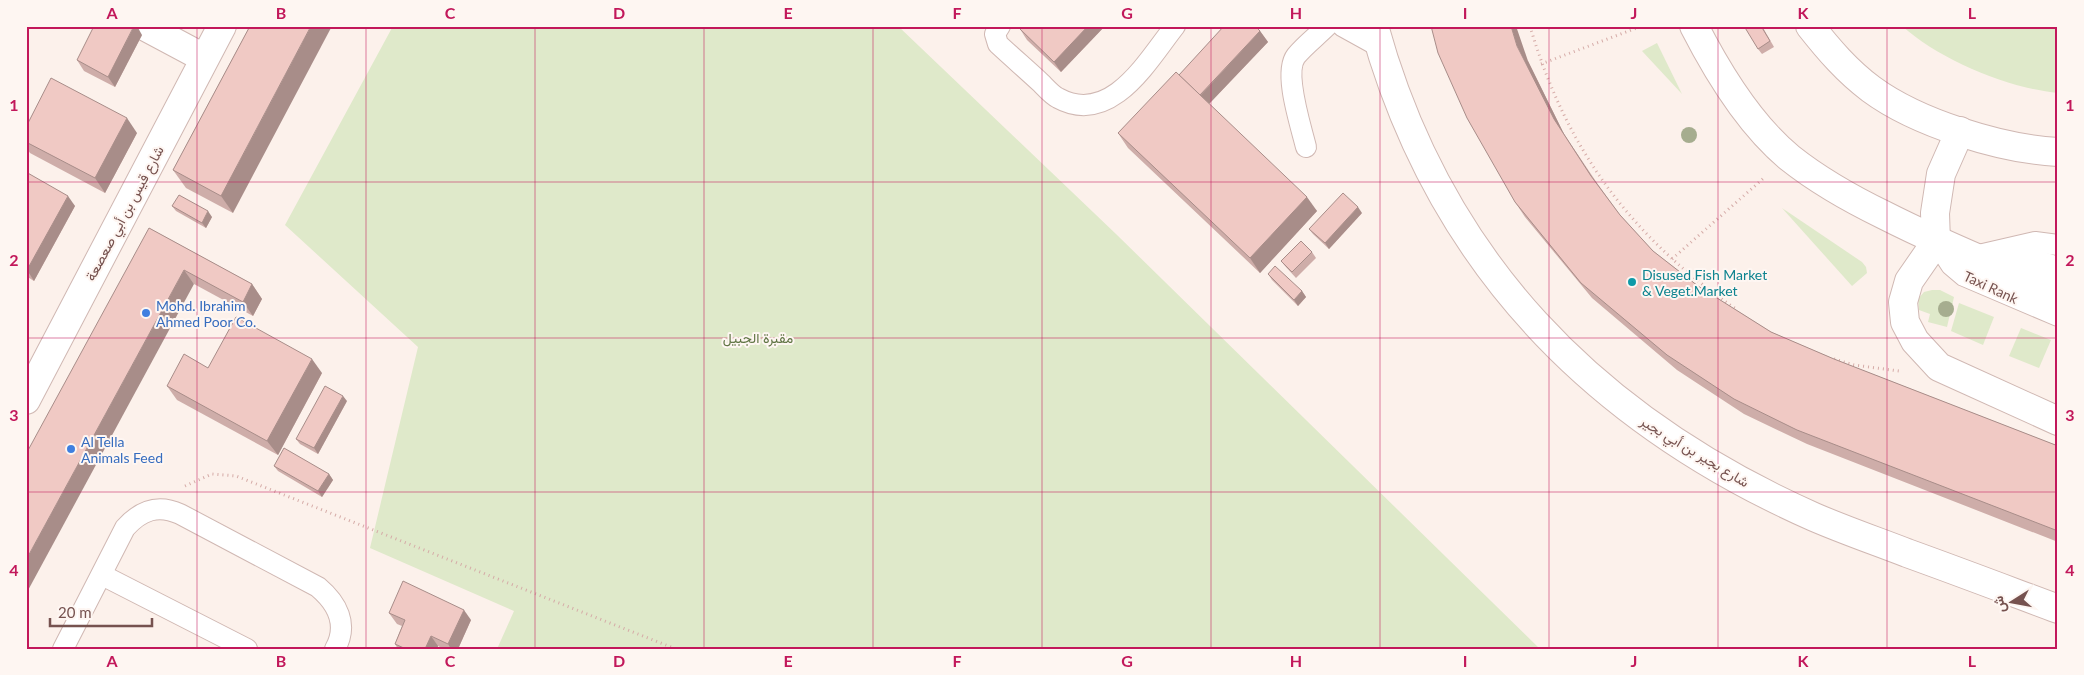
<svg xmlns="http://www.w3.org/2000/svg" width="2084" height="675" font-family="Lato,Vazirmatn,sans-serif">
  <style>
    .green { fill: #dfe9ca }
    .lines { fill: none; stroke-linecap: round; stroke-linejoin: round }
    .service-casing { stroke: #d0b8b3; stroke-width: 22 }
    .minor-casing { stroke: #d0b8b3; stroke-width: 30 }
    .path { stroke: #d5aba7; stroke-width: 3; stroke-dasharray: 1 4; stroke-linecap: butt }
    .service { stroke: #fff; stroke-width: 20 }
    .minor { stroke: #fff; stroke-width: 28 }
    .tree { fill: #a6ad8f }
    .wall { fill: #ceada9 }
    .shaded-wall { fill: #a88d89 }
    .building { fill: #f0c9c4; stroke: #a88d89 }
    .grid { fill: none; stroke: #c2185b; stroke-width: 1; stroke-opacity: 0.55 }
    .culture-dot { fill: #0f9aa8; stroke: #fef6f2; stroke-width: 2 }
    .shop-dot { fill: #3f7fe0; stroke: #fef6f2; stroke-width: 2 }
    .labels { text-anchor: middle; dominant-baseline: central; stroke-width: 4; stroke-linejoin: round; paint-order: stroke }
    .street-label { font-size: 14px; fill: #76524f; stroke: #fef6f2 }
    .culture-label { font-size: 14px; fill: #0d838f; stroke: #fef6f2; text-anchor: start }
    .shop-label { font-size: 14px; fill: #366cbe; stroke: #fef6f2; text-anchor: start }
    .park-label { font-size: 14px; fill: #607544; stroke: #fef6f2 }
    .neatline { fill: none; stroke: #c2185b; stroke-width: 2 }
    .grid-label { font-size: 16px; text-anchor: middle; font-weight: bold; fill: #c2185b }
  </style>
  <rect width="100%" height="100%" fill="#fcf1eb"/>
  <g class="green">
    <path d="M393,26H898L1116,234L1540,649H497L514,611L370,548L418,347L285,225Z"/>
    <path d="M1902,26H2058V93C2007,88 1940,60 1902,26Z"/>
    <path d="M1657,43L1682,94L1642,51Z"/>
    <path d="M1782,208L1862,262L1866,267L1867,273L1852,286Z"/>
    <path d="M1932,290H1940L1954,297L1947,327L1928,322L1930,314L1919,310L1918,299L1924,292Z"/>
    <path d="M1959,303L1994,317L1983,345L1951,331Z"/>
    <path d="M2021,328L2051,340L2039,368L2009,356Z"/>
  </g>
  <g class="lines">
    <defs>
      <g id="service">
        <path d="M1000,26L995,34L998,44C1012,57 1027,70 1041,83C1046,88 1052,95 1058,98C1111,127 1148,60 1175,26"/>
        <path d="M1342,26L1380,47"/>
        <path d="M1306,147C1301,126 1283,73 1296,56C1305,45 1317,36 1327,26"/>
        <path d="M1936,242L1951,265L1964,276L2058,316"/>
        <path d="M2005,250L2058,267"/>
        <path d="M1970,257L2035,242L2058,245"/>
        <path d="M102,575L247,649"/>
        <path d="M63,649L125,528C141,510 158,504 180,514L318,587C337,603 349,624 335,649"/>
      </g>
      <g id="minor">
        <path d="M144,26L204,58"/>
        <path d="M1374,26C1439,262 1593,419 1814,517C1844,530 1876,541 1907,553C1957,571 2007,590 2058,609"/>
        <path d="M1694,26C1717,71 1751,126 1790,158C1819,181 1851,199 1884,215C1941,244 1999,268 2058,292"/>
        <path d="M1810,26C1829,50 1847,71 1871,89C1917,123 2001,149 2058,152"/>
        <path d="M1960,131L1941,174L1935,213L1936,242L1909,281L1903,302L1905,322L1915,341L1939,367L2058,421"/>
        <path d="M26,400L222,26"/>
      </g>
    </defs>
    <use href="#service" class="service-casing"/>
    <use href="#minor" class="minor-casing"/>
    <g class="path">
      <path d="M1530,26C1566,149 1631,237 1736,309"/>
      <path d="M1541,64L1642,26"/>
      <path d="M1672,259L1765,177"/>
      <path d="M1834,359L1854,365L1899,371"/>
      <path d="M185,486L212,474L236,476L676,649"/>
    </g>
    <use href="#service" class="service"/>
    <use href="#minor" class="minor"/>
  </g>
  <g class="tree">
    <circle cx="1689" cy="135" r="8"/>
    <circle cx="1946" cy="309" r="8"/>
  </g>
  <g class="wall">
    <path d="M250,26L233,213L186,188L173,170Z"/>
    <path d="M1023,26H1105L1061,72L1027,40L1020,29Z"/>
    <path d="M1762,26L1774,47L1762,54L1758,49Z"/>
    <path d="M1260,31L1268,42L1209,104L1317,211L1260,273L1128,148L1118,133L1179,75Z"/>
    <path d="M142,35L115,87L84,71L77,60Z"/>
    <path d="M1528,61L1564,134L1597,183L1620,215L1653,251L1698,286L1771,332L1834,359L2058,446V542L1807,444L1744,414L1677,370L1592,298L1525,217L1515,202Z"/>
    <path d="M26,127L137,133L105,193L30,153L26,147Z"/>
    <path d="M26,172L75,206L34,281L26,276Z"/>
    <path d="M172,206L212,217L206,228L176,211Z"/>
    <path d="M1362,213L1329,249L1313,234L1309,229Z"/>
    <path d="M149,228L252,284L262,299L253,316L194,284Z"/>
    <path d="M1312,252L1316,258L1296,278L1285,266L1281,261Z"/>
    <path d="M1268,274L1302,291L1306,297L1298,306L1272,280Z"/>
    <path d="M208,368L322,373L278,455L177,400L167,386Z"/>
    <path d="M347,401L318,454L300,444L296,439Z"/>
    <path d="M274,466L329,474L333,480L322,497L278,471Z"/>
    <path d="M389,613L471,620L458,649H444L438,646L437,649H398L395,644L402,626L397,624Z"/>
  </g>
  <g class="shaded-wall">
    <path d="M134,26H137L142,35L115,87L108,77Z"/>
    <path d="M311,26H332L233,213L221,196Z"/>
    <path d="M1088,26H1105L1061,72L1054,62Z"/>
    <path d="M1511,26H1516L1528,61L1564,134L1601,191L1554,119L1517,46Z"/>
    <path d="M1260,31L1268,42L1207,106L1200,96Z"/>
    <path d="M127,118L137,133L105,193L95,178Z"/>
    <path d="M68,196L75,206L34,281L27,270Z"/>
    <path d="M1307,197L1317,211L1260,273L1250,258Z"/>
    <path d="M1358,207L1362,213L1329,249L1325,243Z"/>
    <path d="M208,211L212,217L206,228L202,223Z"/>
    <path d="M184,270L194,284L26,594V560Z"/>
    <path d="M252,284L262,299L253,316L243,302Z"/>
    <path d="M1302,291L1306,297L1298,306L1294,300Z"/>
    <path d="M312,359L322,373L278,455L267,441Z"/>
    <path d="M343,396L347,401L318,454L314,448Z"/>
    <path d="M329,474L333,480L322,497L318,491Z"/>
    <path d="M464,610L471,620L458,649H451L448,644Z"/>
    <path d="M431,636L438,646L437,649H425Z"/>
  </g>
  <g class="building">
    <path d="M94,26H134L108,77L77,60Z"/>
    <path d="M250,26H311L221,196L173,170Z"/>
    <path d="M1023,26H1088L1054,62L1020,29Z"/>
    <path d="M1224,26H1255L1260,31L1200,95L1179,75Z"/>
    <path d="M1431,26H1511L1517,46L1554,119L1591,176L1620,215L1653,251L1698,286L1771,332L1834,359L2058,446V531L1797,430L1734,399L1667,355L1581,283L1515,202L1467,118L1438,53Z"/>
    <path d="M1744,26H1761L1770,41L1758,49Z"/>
    <path d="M1176,72L1307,197L1250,258L1118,133Z"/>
    <path d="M51,78L127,118L95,178L26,142V127Z"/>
    <path d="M26,172L68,196L27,270H26Z"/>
    <path d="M1343,193L1358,207L1325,243L1309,229Z"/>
    <path d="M179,195L208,211L202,223L172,206Z"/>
    <path d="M149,228L252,284L243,302L184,270L26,560V454Z"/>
    <path d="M1301,241L1312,252L1292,272L1281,261Z"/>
    <path d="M1275,266L1302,291L1294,300L1268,274Z"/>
    <path d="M236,317L312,359L267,441L167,386L184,354L208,368Z"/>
    <path d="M325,386L343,396L314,448L296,439Z"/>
    <path d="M284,448L329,474L318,491L274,466Z"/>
    <path d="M403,581L464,610L448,644L431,636L425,649H406L395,644L405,620L389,613Z"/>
  </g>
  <path class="grid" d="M197,26V649M366,26V649M535,26V649M704,26V649M873,26V649M1042,26V649M1211,26V649M1380,26V649M1549,26V649M1718,26V649M1887,26V649M26,182H2058M26,338H2058M26,492H2058"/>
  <circle class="culture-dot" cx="1632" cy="282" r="5"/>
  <g class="shop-dot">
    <circle cx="146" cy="313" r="5"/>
    <circle cx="71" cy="449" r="5"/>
  </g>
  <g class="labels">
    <g class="street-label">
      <text transform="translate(124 213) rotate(-62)">شارع قيس بن أبي صعصعة</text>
      <text transform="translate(1991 287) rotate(25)">Taxi Rank</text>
      <text transform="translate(1695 451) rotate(31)">شارع بجير بن أبي بجير</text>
    </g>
    <g class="culture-label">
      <text x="1642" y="274">Disused Fish Market<tspan x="1642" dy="16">&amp; Veget.Market</tspan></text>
    </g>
    <g class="shop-label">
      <text x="156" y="305">Mohd. Ibrahim<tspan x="156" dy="16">Ahmed Poor Co.</tspan></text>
      <text x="81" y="441">Al Tella<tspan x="81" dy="16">Animals Feed</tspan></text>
    </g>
    <g class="park-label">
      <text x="758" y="337">مقبرة الجبيل</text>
    </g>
  </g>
  <rect width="2084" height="675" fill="none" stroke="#fef6f2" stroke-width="55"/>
  <g transform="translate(2012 602) rotate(259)" stroke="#fef6f2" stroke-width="4" paint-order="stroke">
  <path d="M0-4L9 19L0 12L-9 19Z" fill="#76524f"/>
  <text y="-8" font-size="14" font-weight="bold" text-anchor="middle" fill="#76524f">ش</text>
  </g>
  <path d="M50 618v8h102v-8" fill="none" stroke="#76524f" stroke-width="2.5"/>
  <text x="58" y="618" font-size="15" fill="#76524f" stroke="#fef6f2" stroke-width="4" paint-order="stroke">20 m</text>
  <rect x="28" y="28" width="2028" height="620" class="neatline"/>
  <g class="grid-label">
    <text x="112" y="19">A</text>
    <text x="281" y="19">B</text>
    <text x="450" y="19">C</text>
    <text x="619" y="19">D</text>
    <text x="788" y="19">E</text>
    <text x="957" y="19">F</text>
    <text x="1127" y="19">G</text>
    <text x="1296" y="19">H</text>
    <text x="1465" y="19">I</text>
    <text x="1634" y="19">J</text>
    <text x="1803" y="19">K</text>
    <text x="1972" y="19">L</text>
    <text x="14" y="111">1</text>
    <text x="2070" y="111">1</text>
    <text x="14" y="266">2</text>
    <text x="2070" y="266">2</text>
    <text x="14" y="421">3</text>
    <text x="2070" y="421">3</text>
    <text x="14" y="576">4</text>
    <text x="2070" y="576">4</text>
    <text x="112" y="667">A</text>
    <text x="281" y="667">B</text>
    <text x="450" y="667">C</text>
    <text x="619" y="667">D</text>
    <text x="788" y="667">E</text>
    <text x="957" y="667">F</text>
    <text x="1127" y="667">G</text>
    <text x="1296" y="667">H</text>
    <text x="1465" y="667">I</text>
    <text x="1634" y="667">J</text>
    <text x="1803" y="667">K</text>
    <text x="1972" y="667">L</text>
  </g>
</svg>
